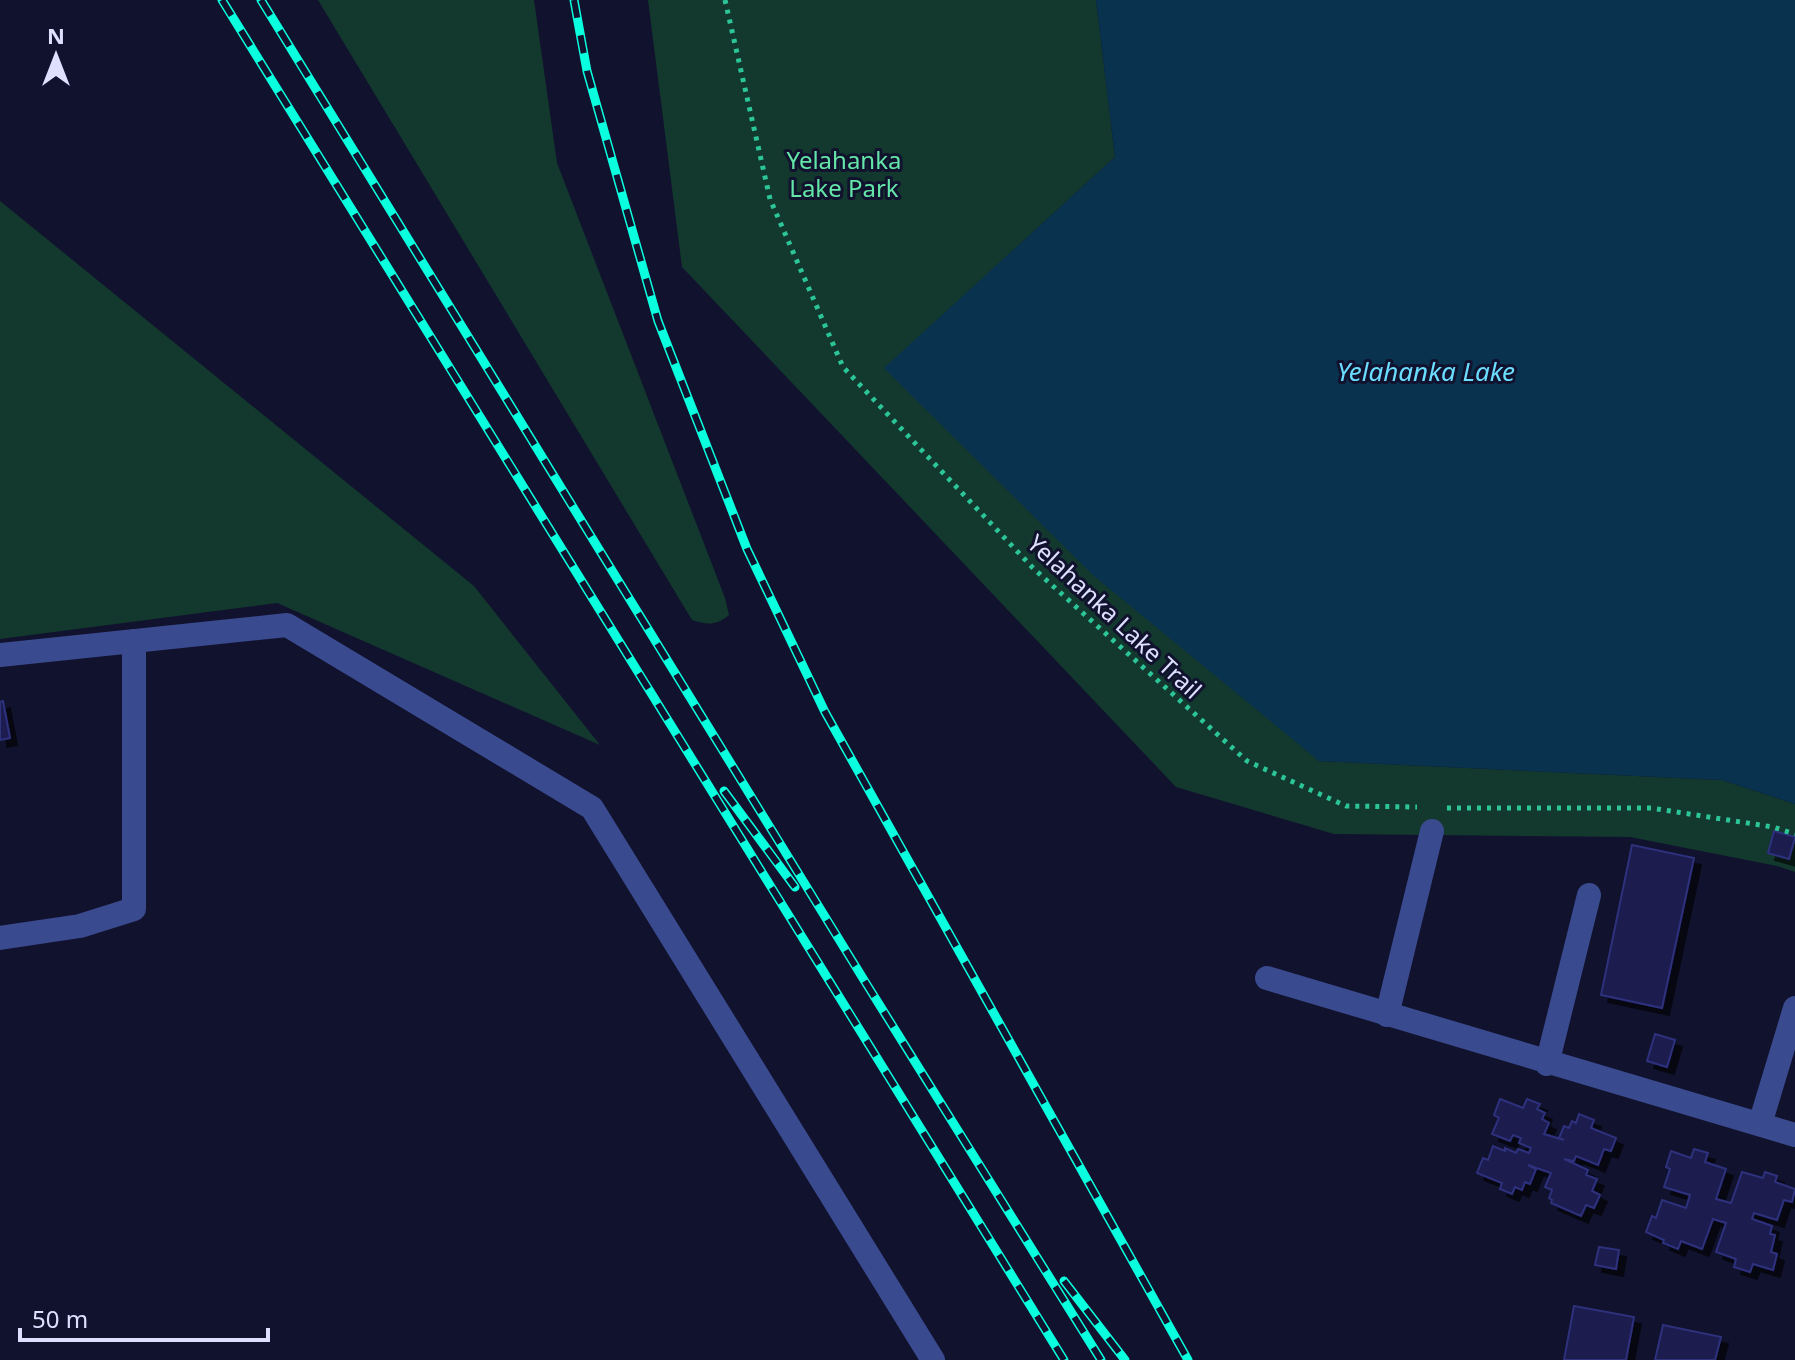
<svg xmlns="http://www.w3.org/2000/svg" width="1795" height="1360" font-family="'Noto Sans',sans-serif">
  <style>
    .green { fill: #13382e }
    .water { fill: #09324f }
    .building { fill: #1c1d50; stroke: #2d307c; stroke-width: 2; filter: url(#shadow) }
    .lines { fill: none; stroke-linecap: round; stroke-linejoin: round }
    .path { stroke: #2cc598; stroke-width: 5; stroke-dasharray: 4 6; stroke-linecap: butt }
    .minor { stroke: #3a4a8e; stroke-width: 24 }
    .rail-casing { stroke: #09ffde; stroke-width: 9 }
    .rail { stroke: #11122e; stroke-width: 6; stroke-dasharray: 18; stroke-linecap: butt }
    .labels { text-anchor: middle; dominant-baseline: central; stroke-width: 6; stroke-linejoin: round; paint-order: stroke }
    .park-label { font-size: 24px; fill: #63e6a7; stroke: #11122e }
    .street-label { font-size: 24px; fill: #dde1ff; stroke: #11122e }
    .water-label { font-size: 26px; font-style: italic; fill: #6bddff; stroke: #11122e }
  </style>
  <defs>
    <filter id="shadow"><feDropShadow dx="7" dy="7" stdDeviation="0" flood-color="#0009"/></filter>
  </defs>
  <rect width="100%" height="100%" fill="#11122e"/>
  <g class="green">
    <path d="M318,0H534L557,163L725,598L729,615C715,626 708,625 692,620Z"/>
    <path d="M648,0H1096L1115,157L885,368L1319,761L1722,780L1795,804V872L1777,866L1630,837L1334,834L1176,787L682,267Z"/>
    <path d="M0,201L474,586L600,745L277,603L0,639Z"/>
  </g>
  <path class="water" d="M1096,0H1795V804L1722,780L1319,761L1094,576L884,368L1115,157Z"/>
  <g class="building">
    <path d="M3,701L10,738L0,740V702Z"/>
    <path d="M1774,831L1795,837L1789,859L1768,853Z"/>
    <path d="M1632,845L1694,858L1662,1008L1601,995Z"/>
    <path d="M1655,1034L1675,1040L1667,1067L1647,1061Z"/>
    <path d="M1500,1099L1523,1108L1527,1099L1540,1104L1537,1109L1545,1113L1542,1119L1549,1123L1544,1134L1564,1140L1559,1138L1564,1126L1569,1128L1572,1121L1576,1123L1579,1114L1594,1120L1591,1128L1616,1138L1611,1151L1604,1149L1598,1165L1576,1156L1574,1161L1564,1159L1588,1170L1586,1175L1597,1179L1592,1191L1600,1195L1594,1208L1586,1205L1581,1216L1551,1203L1552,1200L1549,1198L1552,1190L1545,1187L1551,1173L1528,1165L1536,1169L1530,1184L1525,1182L1522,1190L1515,1187L1512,1194L1500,1189L1502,1183L1477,1173L1483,1158L1488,1160L1493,1146L1505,1151V1148L1516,1153L1518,1149L1529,1153L1531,1148L1519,1143L1521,1138L1513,1135L1510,1141L1492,1134L1499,1118L1494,1115Z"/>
    <path d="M1694,1149L1708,1153L1705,1162L1726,1169L1716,1199L1731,1203L1742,1172L1763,1178L1765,1172L1777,1176L1775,1182L1795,1189L1792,1202L1784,1200L1777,1220L1754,1213L1752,1219L1772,1226L1770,1234L1775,1235L1771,1252L1777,1254L1773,1270L1753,1264L1750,1272L1734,1267L1736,1259L1716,1252L1726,1223L1713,1219L1702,1249L1681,1241L1678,1249L1663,1243L1664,1240L1646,1232L1652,1216L1656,1218L1662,1200L1686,1208L1690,1195L1664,1187L1670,1169L1666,1167L1671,1151L1691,1158Z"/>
    <path d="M1599,1247L1619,1250L1616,1269L1595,1265Z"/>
    <path d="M1574,1306L1634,1317L1626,1360H1564Z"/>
    <path d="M1663,1325L1721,1337L1715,1360H1655Z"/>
  </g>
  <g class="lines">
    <g class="path">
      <path d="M725,0L770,199L843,367L1033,568L1247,761L1346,806L1417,807"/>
      <path d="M1447,808H1651L1773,827L1795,834"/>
    </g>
    <g class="minor">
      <path d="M0,655L287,625L592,808L933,1360"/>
      <path d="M0,938L80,926L134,909V641"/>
      <path d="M1267,978L1795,1135"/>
      <path d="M1387,1015L1432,831"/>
      <path d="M1547,1064L1589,895"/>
      <path d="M1760,1124L1795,1008"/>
    </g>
    <defs>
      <g id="rail">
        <path d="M222,0L1064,1360"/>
        <path d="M261,0L864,980L1101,1360"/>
        <path d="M574,0L587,71L658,321L747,549L825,712L1188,1360"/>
        <path d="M724,791L795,887"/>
        <path d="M1064,1281L1125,1360"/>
      </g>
    </defs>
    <use href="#rail" class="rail-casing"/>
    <use href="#rail" class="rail"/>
  </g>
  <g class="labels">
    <g class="park-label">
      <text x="844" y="159">Yelahanka<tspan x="844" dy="28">Lake Park</tspan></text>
    </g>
    <g class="street-label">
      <text transform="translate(1115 616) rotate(43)">Yelahanka Lake Trail</text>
    </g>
    <g class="water-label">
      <text x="1426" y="371">Yelahanka Lake</text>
    </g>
  </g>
  <g transform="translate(56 56)" stroke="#11122e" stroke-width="6" paint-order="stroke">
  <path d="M0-6L14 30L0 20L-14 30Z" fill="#dde1ff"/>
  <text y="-12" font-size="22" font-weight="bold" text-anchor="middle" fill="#dde1ff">N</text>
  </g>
  <path d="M20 1328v12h248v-12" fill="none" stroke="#dde1ff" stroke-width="4"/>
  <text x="32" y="1328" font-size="24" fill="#dde1ff" stroke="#11122e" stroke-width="6" paint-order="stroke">50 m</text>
</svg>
